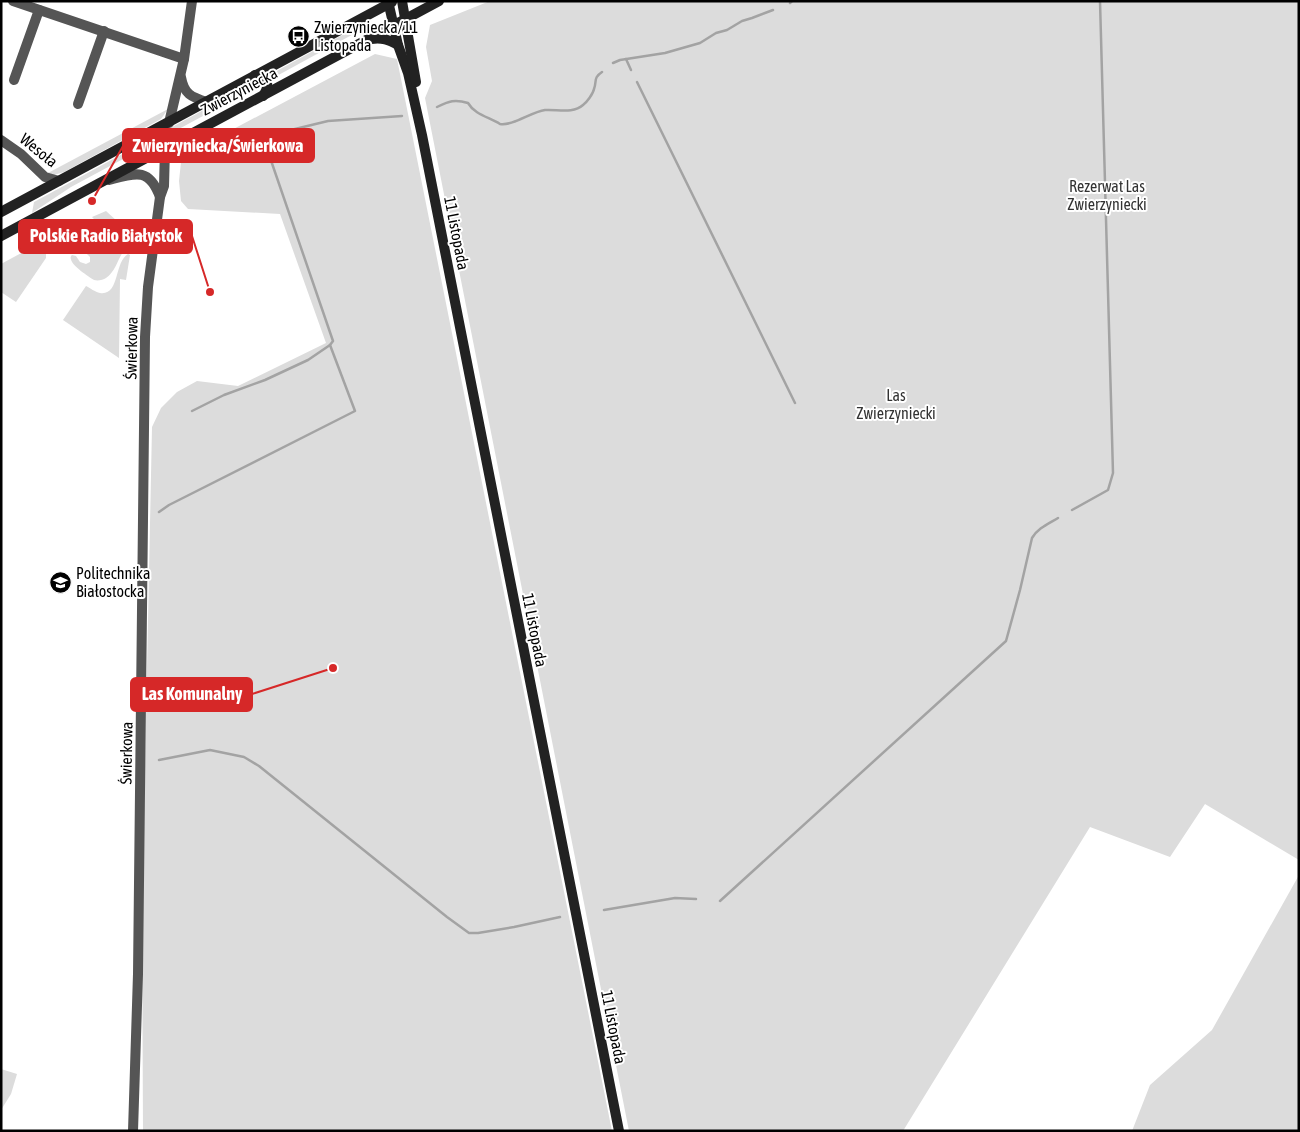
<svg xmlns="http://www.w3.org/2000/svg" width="1300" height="1132" font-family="'Asap Condensed',sans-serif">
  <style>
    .green { fill: #dcdcdc }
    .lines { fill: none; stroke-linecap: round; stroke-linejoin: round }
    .stream { stroke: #a3a3a3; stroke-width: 2.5 }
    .street { stroke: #555; stroke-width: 10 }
    .secondary { stroke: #222; stroke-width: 10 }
    .labels { text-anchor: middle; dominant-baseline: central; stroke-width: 4; stroke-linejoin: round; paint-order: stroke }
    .poi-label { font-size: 16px; fill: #000; stroke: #fff; text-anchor: start }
    .street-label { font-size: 16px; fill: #000; stroke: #fff }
    .park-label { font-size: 16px; fill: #333; stroke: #fff }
    .leader { fill: none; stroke: #d62828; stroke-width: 2 }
    .callout-dot { fill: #d62828; stroke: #fff; stroke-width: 2 }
    .callout { fill: #d62828; stroke: #d62828; stroke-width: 2 }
    .callout-label { font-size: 18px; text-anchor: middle; font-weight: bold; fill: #fff }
  </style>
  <rect width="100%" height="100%" fill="#fff"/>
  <g class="green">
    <path d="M490,1H1299V860L1205,804L1170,857L1090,827L903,1131H629L425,98L432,81L426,47L430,25Z"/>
    <path d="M357,27L359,31L273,78V73Z"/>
    <path d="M375,54L397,59L612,1131H143L142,910L152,427L161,408L177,392L197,381L238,386L326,343L280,214L188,209L181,201L179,181L181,162L190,154L226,133Z"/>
    <path d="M257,81L259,83L255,88L71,187L32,213L34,202Z"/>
    <path d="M168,109L161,119L64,172L54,175L48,173Z"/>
    <path d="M106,211L130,233L132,240L131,250L123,252C117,261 115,272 106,278C103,280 98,281 94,280C89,277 71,265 71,259C70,258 71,256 72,255L76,256L80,262L86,264L90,262V257L86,253L79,250L78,248L81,244L85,245C89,249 91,253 98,253L102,249V244L89,238L87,234L88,232L92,231L106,235L111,231L112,226L110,223L95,220L92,217Z"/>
    <path d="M76,225L57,253C51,253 44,248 41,243Z"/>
    <path d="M36,245L40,251L46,254V258L16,302L1,292V264Z"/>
    <path d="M128,254L130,255L126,280L120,279L119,358L63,320L86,286C90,288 95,292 100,293C120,296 114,262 128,254Z"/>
    <path d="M1299,875V1131H1132L1150,1085L1212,1030Z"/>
    <path d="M1,1069L17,1074L11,1094L1,1110Z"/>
  </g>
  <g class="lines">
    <g class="stream">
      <path d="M790,3L792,1"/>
      <path d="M626,59L631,70"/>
      <path d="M613,63L620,60L665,53L700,43L716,33L727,30L742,21L752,18L773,10"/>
      <path d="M637,82L795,403"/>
      <path d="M437,107C449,101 455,99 468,103C475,115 489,117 500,124C513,126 531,112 545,110C557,109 573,114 583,105C587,102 593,94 594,89C597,81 593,78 602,72"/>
      <path d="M244,139L249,150L265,143"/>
      <path d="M192,411L224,395L265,380L308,360L330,345"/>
      <path d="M1072,510L1108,490L1113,473L1100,1"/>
      <path d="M159,512L169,505L355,411L330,345L333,341L265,143L295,129L328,121L402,116"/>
      <path d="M159,760L210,750L244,757L259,766L447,917L469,933H478L514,927L560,917"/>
      <path d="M720,901L1006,641L1020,590L1032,538C1038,528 1048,524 1058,518"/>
      <path d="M604,910L675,898L696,899"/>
    </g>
    <g class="street">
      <path d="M13,1L184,59"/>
      <path d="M181,77C184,94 191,97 207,102"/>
      <path d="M14,80L39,10"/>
      <path d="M78,104L104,31"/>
      <path d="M169,123L184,59L192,1"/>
      <path d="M1,140L21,154L45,177L59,181"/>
      <path d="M109,180C135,173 149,167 160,197"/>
      <path d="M133,1131L138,974L145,337L148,287L160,197L164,186L165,148"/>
    </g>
    <g class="secondary">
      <path d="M388,1L398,45L408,73L422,135L619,1131"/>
      <path d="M402,1L416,82"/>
      <path d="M371,39C382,37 389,40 398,45"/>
      <path d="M255,75C269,78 270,85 263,96"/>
      <path d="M1,212L392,2"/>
      <path d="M1,236L439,1"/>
    </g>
  </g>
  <defs>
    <symbol id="bus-disc" viewBox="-11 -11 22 22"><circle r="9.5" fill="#000" stroke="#fff"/><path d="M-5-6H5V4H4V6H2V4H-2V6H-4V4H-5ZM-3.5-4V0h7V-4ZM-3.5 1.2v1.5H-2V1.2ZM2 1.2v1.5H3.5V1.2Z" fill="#fff"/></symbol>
    <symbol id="university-disc" viewBox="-11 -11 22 22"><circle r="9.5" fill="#000" stroke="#fff"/><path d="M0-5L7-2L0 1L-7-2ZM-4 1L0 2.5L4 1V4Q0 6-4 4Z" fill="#fff"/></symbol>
  </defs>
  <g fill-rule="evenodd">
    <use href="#bus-disc" x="286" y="24" width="25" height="25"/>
    <use href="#university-disc" x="48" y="570" width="25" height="25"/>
  </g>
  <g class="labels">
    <g class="poi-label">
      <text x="314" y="27">Zwierzyniecka/11<tspan x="314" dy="18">Listopada</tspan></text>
      <text x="76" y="573">Politechnika<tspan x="76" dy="18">Białostocka</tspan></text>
    </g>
    <g class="street-label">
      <text transform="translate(239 91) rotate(-28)">Zwierzyniecka</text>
      <text transform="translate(39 150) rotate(39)">Wesoła</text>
      <text transform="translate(457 233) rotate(79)">11 Listopada</text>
      <text transform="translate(131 348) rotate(-89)">Świerkowa</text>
      <text transform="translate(535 630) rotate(79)">11 Listopada</text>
      <text transform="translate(126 753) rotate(-89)">Świerkowa</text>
      <text transform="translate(614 1027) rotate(79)">11 Listopada</text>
    </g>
    <g class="park-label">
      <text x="1107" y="186">Rezerwat Las<tspan x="1107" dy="18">Zwierzyniecki</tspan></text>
      <text x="896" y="395">Las<tspan x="896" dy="18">Zwierzyniecki</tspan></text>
    </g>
  </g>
  <path class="leader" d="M92 201L123 146M210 292L192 236M333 668L252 694"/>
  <g class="callout-dot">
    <circle cx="92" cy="201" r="5"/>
    <circle cx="210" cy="292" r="5"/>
    <circle cx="333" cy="668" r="5"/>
  </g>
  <g class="callout">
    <rect x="123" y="129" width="191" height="33" rx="5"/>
    <rect x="19" y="220" width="173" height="33" rx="5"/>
    <rect x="131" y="678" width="121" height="33" rx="5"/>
  </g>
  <g class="callout-label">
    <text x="218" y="152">Zwierzyniecka/Świerkowa</text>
    <text x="106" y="242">Polskie Radio Białystok</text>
    <text x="192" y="700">Las Komunalny</text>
  </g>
  <rect width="1300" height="1132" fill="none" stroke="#000000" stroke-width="5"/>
</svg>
